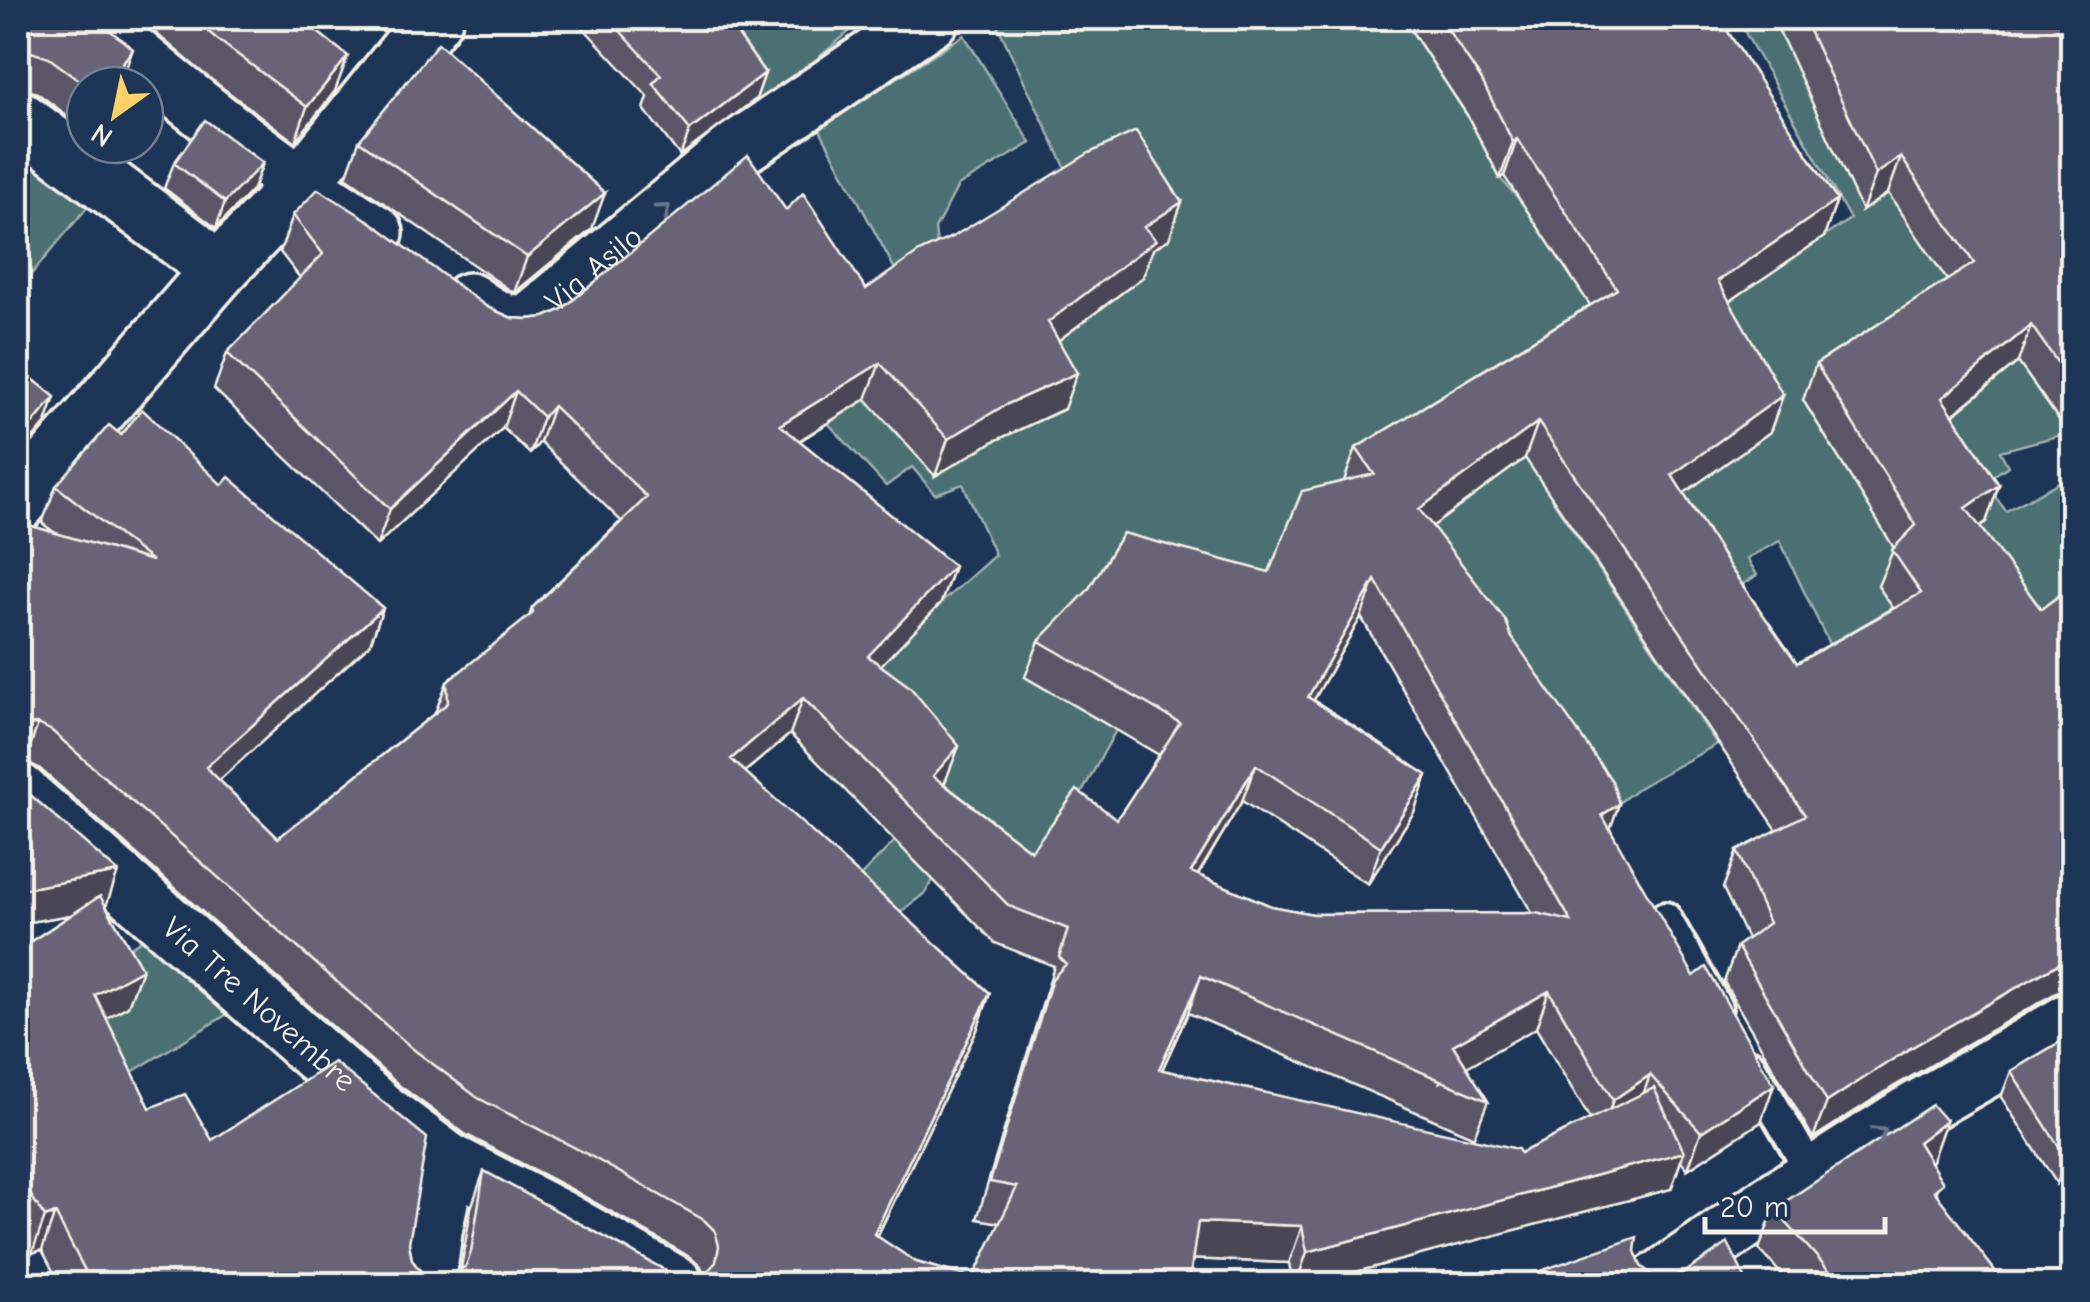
<svg xmlns="http://www.w3.org/2000/svg" width="2090" height="1302" font-family="'Comic Neue',sans-serif">
  <style>
    .green { fill: #4b7073; stroke: #a0b0ae; stroke-width: 2.5 }
    .lines { fill: none; stroke-linecap: round; stroke-linejoin: round }
    .lane-casing { stroke: #f4f1e8; stroke-width: 38 }
    .street-casing { stroke: #f4f1e8; stroke-width: 62 }
    .lane { stroke: #1d3557; stroke-width: 30 }
    .street { stroke: #1d3557; stroke-width: 55 }
    .wall { fill: #5a5667; stroke: #f4f1e8; stroke-width: 2.5; fill-rule: evenodd }
    .shaded-wall { fill: #4a4654; stroke: #f4f1e8; stroke-width: 2.5 }
    .building { fill: #696478; stroke: #f4f1e8; stroke-width: 2.5; fill-rule: evenodd }
    .oneway { stroke: #68778a }
    .labels { text-anchor: middle; dominant-baseline: central; stroke-width: 9; stroke-linejoin: round; paint-order: stroke }
    .street-label { font-size: 32px; fill: #f4f1e8; stroke: #1d3557 }
  </style>
  <rect width="100%" height="100%" fill="#1d3557"/>
  <filter id="ink" filterUnits="userSpaceOnUse"><feTurbulence type="fractalNoise" baseFrequency=".01" numOctaves="2"/><feDisplacementMap in="SourceGraphic" scale="20" xChannelSelector="R" yChannelSelector="G"/><feConvolveMatrix kernelMatrix="1 2 1 2 8 2 1 2 1" color-interpolation-filters="sRGB"/></filter>
  <g filter="url(#ink)">
    <g class="green">
      <path d="M695,18H865L761,107L726,54Z"/>
      <path d="M994,18H1403L1467,115L1500,178L1523,204L1604,325L1654,363L1663,425L1551,498L1717,744L1638,788L1599,818L1498,673L1268,578L1026,678L1116,730L1063,827L1009,881L957,842L925,893L897,915L835,902L895,841L945,782L829,673L941,603L995,555L963,484L935,494L912,467L886,486L828,423L865,400L935,475L992,442L1063,410L1019,331L1076,190Z"/>
      <path d="M1737,18H1773L2069,433L2000,451L2008,466L1984,482L2006,511L2072,475V613L2011,623L1929,434L1932,318L1902,561L1907,629L1840,667L1780,541L1747,558L1757,575L1716,602L1655,505L1701,481L1769,432L1685,283L1761,279L1850,219Z"/>
      <path d="M964,35L1031,143L958,186L935,229L940,272L905,288L819,128Z"/>
      <path d="M18,136L96,197L18,290Z"/>
      <path d="M153,932L239,1007L61,1115L105,964Z"/>
    </g>
    <g class="lines">
      <defs>
        <g id="lane">
          <path d="M1665,918L1716,1008"/>
          <path d="M1749,1065L1813,1175"/>
        </g>
        <g id="street">
          <path d="M90,18C181,95 273,169 375,233"/>
          <path d="M18,118L189,246L218,271"/>
          <path id="s1" d="M469,301C489,315 502,325 528,323L736,150L931,18"/>
          <path d="M18,503L218,271L300,185L434,18"/>
          <path id="s2" d="M18,791L380,1110L448,1161L559,1218L675,1284"/>
          <path d="M427,1284L434,1231L448,1161"/>
          <path d="M1653,1284L1772,1202L1909,1114L2072,1020"/>
        </g>
      </defs>
      <use href="#lane" class="lane-casing"/>
      <use href="#street" class="street-casing"/>
      <use href="#lane" class="lane"/>
      <use href="#street" class="street"/>
    </g>
    <g class="wall">
      <path d="M18,18L85,85V129L37,93L18,87Z"/>
      <path d="M138,18H300L335,91L295,142L204,74Z"/>
      <path d="M574,18H726L765,73L756,99L680,156L644,109L648,97Z"/>
      <path d="M1403,18H1719L1837,200L1824,237L1729,301L1783,395L1770,432L1684,493L1729,566L1797,663L1893,608L1878,586L1894,548L1803,400L1816,364L1947,280L1888,193L1862,211L1773,18H2061L2072,41V438L2018,362L1953,415L1999,485L1986,522L1979,526L2041,609L2072,586V989L2056,993L1893,1087L1813,1138L1724,982L1737,946L1747,939L1723,888L1737,851L1777,830L1525,458L1432,526L1511,636L1761,1122L1688,1169L1681,1161L1671,1189L1310,1284H1293L1289,1263L1193,1259L1189,1284H60L42,1250L32,1253L18,1232V950L71,915L18,924L106,906L142,969L128,1006L106,1018L150,1108L409,1243L412,1260L422,1273L435,1278L451,1277L461,1269L471,1208L484,1171L674,1275L690,1279L703,1274L701,1267L690,1257L573,1190L465,1134L400,1086L39,768L25,761H18V522L55,533L42,523L56,486L121,435L222,485L383,608L370,644L219,780L278,838L435,713L447,682L529,617L532,608L621,521L540,442L530,454L503,428L377,545L214,389L227,353L300,278L280,252L293,215L487,307L512,318L527,319L545,317L786,210L866,289L1169,239L1153,249L1143,277L1059,340L1064,409L992,442L935,476L866,399L800,441L954,566L941,603L881,665L959,746L944,784L1031,851L1117,819L1159,755L1025,677L1039,641L1269,572L1344,481L1356,448L1590,305L1504,176L1500,178L1467,115ZM1361,617L1532,913L1313,914L1271,906L1198,875L1242,801L1368,884L1414,812L1427,775L1314,700ZM790,734L995,943L1054,966L977,1219L1000,1223L973,1278L916,1262L877,1237L977,1030L990,993L745,772ZM1188,1013L1474,1137L1488,1101L1466,1067L1536,1028L1590,1119L1520,1153L1162,1070Z"/>
      <path d="M359,141L592,229L514,293L346,177Z"/>
      <path d="M174,163H263L253,189L216,228L164,188Z"/>
      <path d="M2072,1035V1174L2057,1184L2001,1097L2011,1071Z"/>
      <path d="M1946,1121L1930,1162L1938,1197L2005,1284H1790L1759,1249L1774,1209Z"/>
    </g>
    <g class="shaded-wall">
      <path d="M133,49L120,84L106,85Z"/>
      <path d="M348,56L335,91L295,142L307,107Z"/>
      <path d="M765,73L756,99L680,156L690,130Z"/>
      <path d="M1517,139L1504,176L1500,178L1513,142Z"/>
      <path d="M1901,157L1888,193L1862,211L1876,174Z"/>
      <path d="M263,163L253,189L216,228L225,202Z"/>
      <path d="M2072,186V216L2059,193Z"/>
      <path d="M605,193L592,229L514,293L527,257Z"/>
      <path d="M1837,200L1824,237L1705,318L1718,281Z"/>
      <path d="M1182,202L1169,239L1153,249L1143,277L1035,358L1048,322L1144,227Z"/>
      <path d="M2031,325L2018,362L1929,434L1942,398Z"/>
      <path d="M880,363L866,399L766,461L780,425Z"/>
      <path d="M1077,373L1064,409L992,442L935,476L948,439L1005,405Z"/>
      <path d="M516,391L503,428L377,545L390,509Z"/>
      <path d="M1783,395L1770,432L1659,511L1672,475Z"/>
      <path d="M55,397L46,423L18,456V441Z"/>
      <path d="M553,406L540,442L530,454L543,417Z"/>
      <path d="M1538,422L1525,458L1406,546L1419,509Z"/>
      <path d="M1999,485L1986,522L1953,545L1966,508Z"/>
      <path d="M954,566L941,603L855,692L868,656Z"/>
      <path d="M1375,580L1361,617L1295,733L1308,697Z"/>
      <path d="M383,608L370,644L193,804L206,767Z"/>
      <path d="M803,698L790,734L717,795L731,759Z"/>
      <path d="M38,724L25,761H18V728L22,725Z"/>
      <path d="M959,746L945,782L919,813L933,776Z"/>
      <path d="M1256,765L1242,801L1178,908L1191,872Z"/>
      <path d="M1427,775L1414,812L1368,884L1381,847Z"/>
      <path d="M1619,804L1606,841L1602,815Z"/>
      <path d="M118,872L105,909L18,924V890Z"/>
      <path d="M2072,956V985L2071,989L2056,993L1893,1087L1813,1138L1827,1102L1907,1050Z"/>
      <path d="M142,969L128,1006L81,1032L95,995Z"/>
      <path d="M1201,976L1188,1013L1146,1105L1159,1069Z"/>
      <path d="M1549,991L1536,1028L1440,1082L1453,1045Z"/>
      <path d="M990,993L977,1030L860,1271L874,1234Z"/>
      <path d="M1650,1075L1637,1112L1600,1136L1613,1100Z"/>
      <path d="M1774,1085L1761,1122L1688,1169L1701,1132Z"/>
      <path d="M1946,1121L1932,1161L1904,1183L1918,1142Z"/>
      <path d="M1684,1152L1671,1189L1310,1284H1296L1307,1252Z"/>
      <path d="M2072,1154V1174L2057,1184L2066,1158Z"/>
      <path d="M55,1213L42,1250L32,1253L45,1217Z"/>
      <path d="M1198,1222L1302,1226L1289,1263L1185,1259Z"/>
    </g>
    <g class="building">
      <path d="M18,18H95L133,49L106,85H86L49,58L31,52L18,42Z"/>
      <path d="M192,18H300L348,56L307,107L217,39Z"/>
      <path d="M608,18H726L765,73L690,130L653,83L661,75Z"/>
      <path d="M1440,18H1719L1837,200L1718,281L1783,395L1672,475L1729,566L1797,663L1921,593L1892,550L1916,525L1816,364L1974,263L1901,157L1876,174L1803,18H2061L2072,41V186L2059,193L2072,212V383L2031,325L1942,398L1999,485L1966,508L2041,609L2072,586V956L1907,1050L1827,1102L1737,946L1769,923L1737,851L1805,815L1538,422L1419,509L1506,621L1511,636L1612,781L1619,804L1602,815L1694,976L1706,967L1774,1085L1701,1132L1650,1075L1613,1100L1549,991L1453,1045L1488,1101L1201,976L1159,1069L1518,1149L1520,1153L1654,1088L1684,1152L1307,1252L1302,1226L1198,1222L1189,1283L1185,1284H572L553,1276L549,1284H92L55,1213L45,1217L18,1176V950L100,896L142,969L95,995L150,1108L185,1094L212,1140L334,1062L427,1138L409,1243L412,1260L422,1273L435,1278L451,1277L466,1266L471,1252L484,1171L674,1275L690,1279L705,1274L716,1262L719,1246L715,1231L704,1220L587,1154L478,1098L413,1049L52,731L38,724L22,725L18,728V522L152,561L56,486L109,425L121,435L142,409L222,485L229,477L383,608L206,767L278,838L448,703L447,682L533,613L532,608L647,497L553,406L543,417L516,391L390,509L227,353L323,254L293,215L318,189L371,222L487,307L512,318L527,319L545,317L561,310L748,155L786,210L803,193L866,289L919,252L954,236L1089,153L1136,131L1182,202L1144,227L1156,240L1048,322L1077,373L1005,405L948,439L880,363L780,425L954,566L868,656L910,687L959,746L933,776L1031,851L1077,790L1117,819L1180,723L1039,641L1088,590L1123,533L1269,572L1302,491L1374,474L1356,448L1617,289L1517,139L1513,142L1481,79ZM1375,580L1571,921L1536,913L1313,914L1271,906L1191,872L1256,765L1381,847L1427,775L1308,697ZM803,698L1009,906L1068,929L1059,957L1066,964L1052,979L990,1182L1017,1187L973,1278L916,1262L874,1234L990,993L731,759Z"/>
      <path d="M438,43L605,193L527,257L359,141Z"/>
      <path d="M205,120L263,163L225,202L174,163Z"/>
      <path d="M18,367L55,397L18,441Z"/>
      <path d="M18,784L118,872L18,890Z"/>
      <path d="M2072,1035V1154L2066,1158L2011,1071Z"/>
      <path d="M1932,1105L1946,1121L1918,1142L1943,1183L1934,1191L2005,1284H1841L1774,1209Z"/>
      <path d="M1637,1237L1635,1251L1641,1266L1652,1275L1668,1278L1684,1273L1728,1243L1748,1284H1503Z"/>
    </g>
    <defs><path id="oneway-chevron" d="M-2-3.5L2.5 0L-2 3.5" fill="none" stroke-width="1.6" stroke-linecap="round" stroke-linejoin="round" transform="scale(2.5)"/></defs>
    <g class="oneway">
      <use href="#oneway-chevron" transform="translate(664 210) rotate(-40)"/>
      <use href="#oneway-chevron" transform="translate(1880 1133) rotate(-32)"/>
    </g>
  </g>
  <g class="labels">
    <g class="street-label">
      <text stroke="none"><textPath href="#s1" startOffset="150">Via Asilo</textPath></text>
      <text stroke="none"><textPath href="#s2" startOffset="322">Via Tre Novembre</textPath></text>
    </g>
  </g>
  <rect width="2090" height="1302" fill="none" stroke="#1d3557" stroke-width="60"/>
  <rect x="30" y="30" width="2030" height="1242" fill="none" stroke="#f4f1e8" stroke-width="4" filter="url(#ink)"/>
  <g transform="translate(115 115) rotate(213)"><circle r="48" fill="#1d3557" stroke="#738091" stroke-width="2.5"/>
  <path d="M0-8L18 38L0 25L-18 38Z" fill="#ffd166"/>
  <text y="-15" font-size="28" font-weight="bold" text-anchor="middle" fill="#f4f1e8">N</text>
  </g>
  <path d="M1705 1217v15h180v-15" fill="none" stroke="#f4f1e8" stroke-width="5"/>
  <text x="1720" y="1217" font-size="30" fill="#f4f1e8" stroke="#1d3557" stroke-width="8" paint-order="stroke">20 m</text>
</svg>
